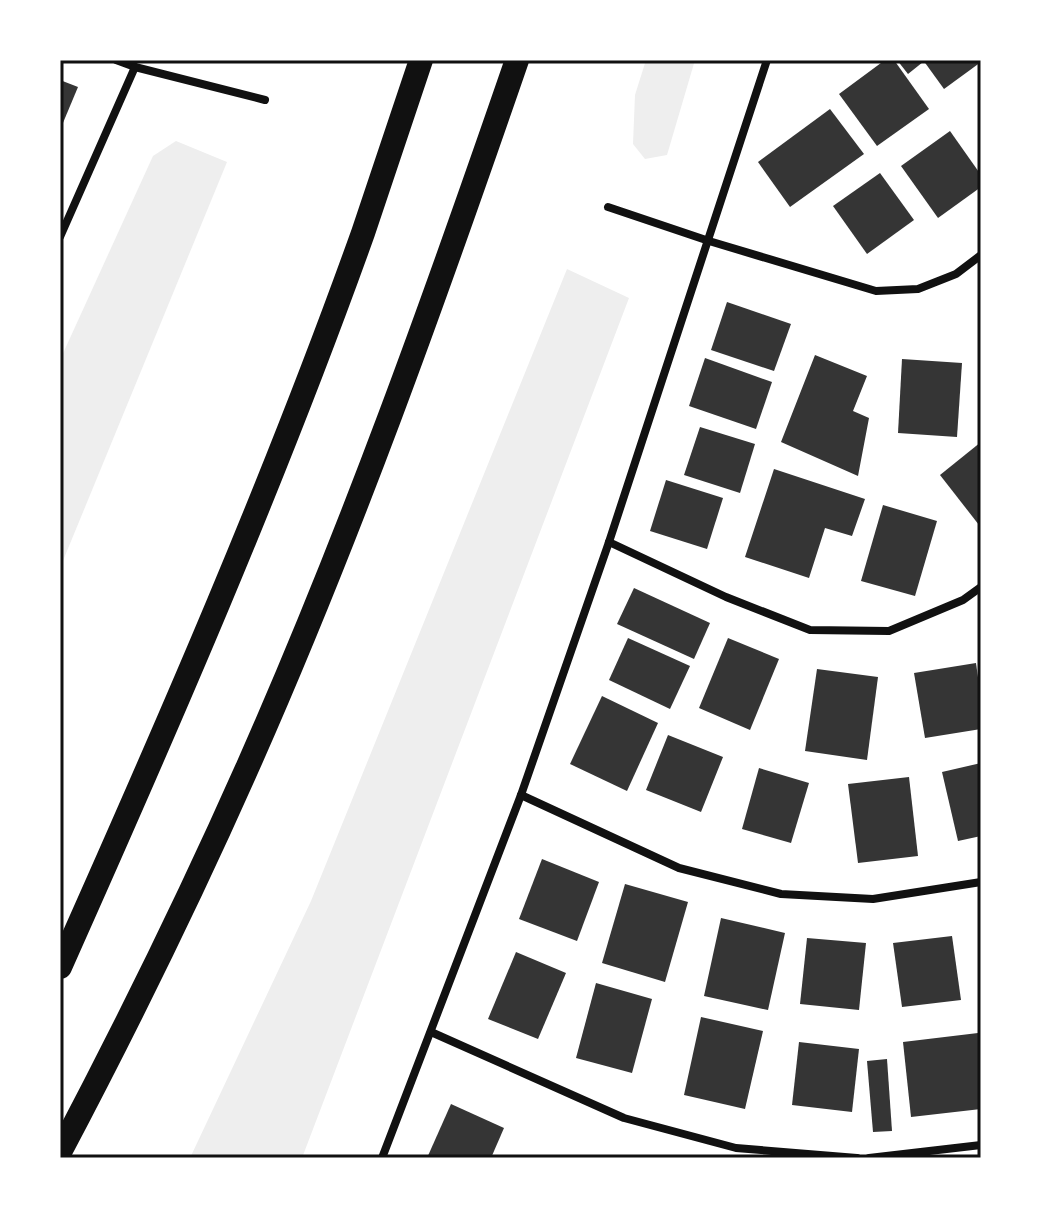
<svg xmlns="http://www.w3.org/2000/svg" width="1041" height="1218" font-family="'Space Grotesk',sans-serif">
  <style>
    .green { fill: #eee }
    .building { fill: #353535 }
    .lines { fill: none; stroke-linecap: round; stroke-linejoin: round }
    .minor { stroke: #111; stroke-width: 8 }
    .motorway { stroke: #111; stroke-width: 24 }
    .neatline { fill: none; stroke: #111; stroke-width: 3 }
  </style>
  <rect width="100%" height="100%" fill="#fff"/>
  <g class="green">
    <path d="M646,60H695L667,155L645,159L633,144L635,95Z"/>
    <path d="M176,141L227,162L60,568V360L153,156Z"/>
    <path d="M567,269L629,298L302,1158H190L311,901Z"/>
  </g>
  <g class="building">
    <path d="M885,60H894L929,109L877,146L839,94Z"/>
    <path d="M897,60H922L923,62L908,74Z"/>
    <path d="M923,60H981V62L944,89Z"/>
    <path d="M60,80L78,87L60,130Z"/>
    <path d="M830,109L864,154L790,207L758,162Z"/>
    <path d="M950,131L981,175V187L938,218L901,166Z"/>
    <path d="M880,173L914,220L867,254L833,206Z"/>
    <path d="M727,302L791,324L774,371L711,350Z"/>
    <path d="M815,355L867,376L853,411L869,418L858,476L781,442Z"/>
    <path d="M705,358L772,382L756,429L689,406Z"/>
    <path d="M902,359L962,363L957,437L898,433Z"/>
    <path d="M700,427L755,444L740,493L684,475Z"/>
    <path d="M981,442V524L979,525L940,475Z"/>
    <path d="M774,469L865,499L852,536L825,528L809,578L745,557Z"/>
    <path d="M666,480L723,498L707,549L650,531Z"/>
    <path d="M883,505L937,521L915,596L861,581Z"/>
    <path d="M634,588L710,623L694,659L617,624Z"/>
    <path d="M628,638L690,666L670,709L609,680Z"/>
    <path d="M728,638L779,659L750,730L699,708Z"/>
    <path d="M976,663L981,699V729L925,738L914,673Z"/>
    <path d="M817,669L878,677L867,760L805,751Z"/>
    <path d="M602,696L658,723L627,791L570,764Z"/>
    <path d="M668,735L723,757L701,812L646,790Z"/>
    <path d="M981,763V836L958,841L942,772Z"/>
    <path d="M759,768L809,783L791,843L742,829Z"/>
    <path d="M909,777L918,856L858,863L848,784Z"/>
    <path d="M542,859L599,882L577,941L519,919Z"/>
    <path d="M625,884L688,902L665,982L602,963Z"/>
    <path d="M721,918L785,933L768,1010L704,996Z"/>
    <path d="M952,936L961,1000L902,1007L893,943Z"/>
    <path d="M807,938L866,943L859,1010L800,1004Z"/>
    <path d="M516,952L566,973L538,1039L488,1019Z"/>
    <path d="M596,983L652,999L632,1073L576,1058Z"/>
    <path d="M701,1017L763,1031L745,1109L684,1095Z"/>
    <path d="M978,1033L981,1109L911,1117L903,1042Z"/>
    <path d="M799,1042L859,1049L852,1112L792,1105Z"/>
    <path d="M887,1059L892,1131L873,1132L867,1061Z"/>
    <path d="M451,1104L504,1128L491,1158H427Z"/>
  </g>
  <g class="lines">
    <g class="minor">
      <path d="M116,60L135,67L265,100"/>
      <path d="M608,207L709,241L876,291L918,289L956,274L981,255"/>
      <path d="M60,237L135,67"/>
      <path d="M609,542L726,597L810,630L889,631L963,600L981,587"/>
      <path d="M521,795L679,868L781,894L873,899L981,882"/>
      <path d="M431,1032L624,1118L736,1148L857,1158"/>
      <path d="M382,1158L521,795L609,542L767,60"/>
      <path d="M869,1158L981,1145"/>
    </g>
    <g class="motorway">
      <path d="M60,967C168,725 274,482 363,233C383,175 402,117 421,60"/>
      <path d="M60,1152C127,1025 190,897 248,766C350,536 435,298 517,60"/>
    </g>
  </g>
  <rect width="1041" height="1218" fill="none" stroke="#ffffff" stroke-width="124"/>
  <rect x="62" y="62" width="917" height="1094" class="neatline"/>
</svg>
